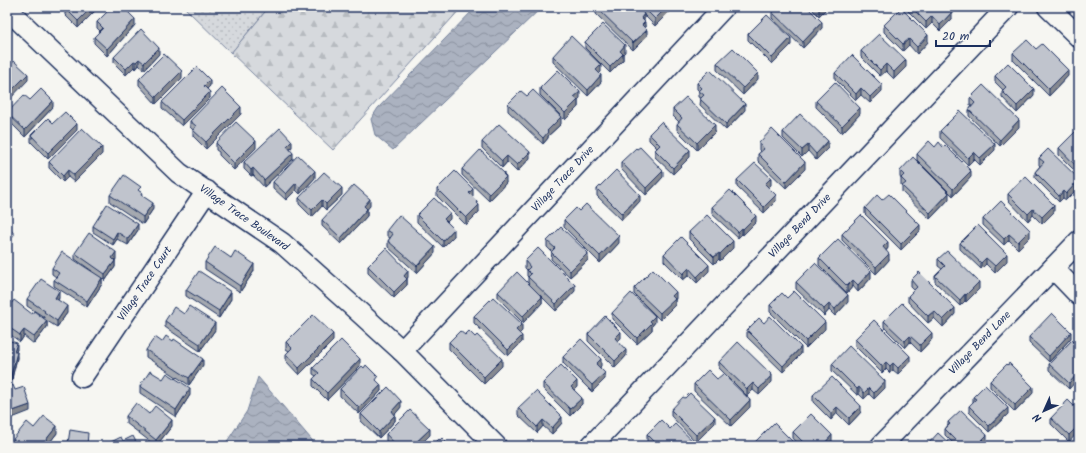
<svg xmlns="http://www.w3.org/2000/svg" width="1086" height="453" font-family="Kalam,sans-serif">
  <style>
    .grass { fill: url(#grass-dots); stroke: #78849e }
    .forest { fill: url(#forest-firs); stroke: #78849e }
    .pitch { fill: #d6d9dd; stroke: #78849e }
    .water { fill: url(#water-waves); stroke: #717e99 }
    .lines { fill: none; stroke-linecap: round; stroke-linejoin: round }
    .minor-casing { stroke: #1b2f5e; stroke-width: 23 }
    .minor { stroke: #f6f6f2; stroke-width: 20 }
    .wall { fill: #a5a9b0; stroke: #1b2f5e }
    .shaded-wall { fill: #868990; stroke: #1b2f5e }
    .building { fill: #c0c4cd; stroke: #1b2f5e }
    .labels { text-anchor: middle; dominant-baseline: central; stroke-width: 4; stroke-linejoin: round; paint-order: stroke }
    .street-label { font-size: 11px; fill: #1b2f5e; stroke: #f6f6f2 }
  </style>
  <defs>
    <pattern id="grass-dots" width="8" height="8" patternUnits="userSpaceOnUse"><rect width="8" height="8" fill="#d6d9dd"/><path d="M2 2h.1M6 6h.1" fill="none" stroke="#b7bbc0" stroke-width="1.8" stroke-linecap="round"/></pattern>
    <pattern id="forest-firs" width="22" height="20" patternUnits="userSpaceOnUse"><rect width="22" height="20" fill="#d6d9dd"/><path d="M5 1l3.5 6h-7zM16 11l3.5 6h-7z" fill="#b7bbc0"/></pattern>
    <pattern id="water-waves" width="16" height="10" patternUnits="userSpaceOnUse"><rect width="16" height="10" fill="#abb2c0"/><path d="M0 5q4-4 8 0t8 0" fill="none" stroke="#8a919f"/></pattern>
  </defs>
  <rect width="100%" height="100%" fill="#f6f6f2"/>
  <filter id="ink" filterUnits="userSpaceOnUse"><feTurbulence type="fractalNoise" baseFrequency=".025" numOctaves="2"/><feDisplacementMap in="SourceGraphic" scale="8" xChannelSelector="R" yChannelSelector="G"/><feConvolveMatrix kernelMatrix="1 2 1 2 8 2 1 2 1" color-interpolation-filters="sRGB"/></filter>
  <g filter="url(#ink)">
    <path class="grass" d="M184,7H269L231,53Z"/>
    <path class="forest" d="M269,7H462L333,150L231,53Z"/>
    <path class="pitch" d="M7,226L15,234L7,243Z"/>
    <g class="water">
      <path d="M476,7H542L393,150L375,135L371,119L378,108Z"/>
      <path d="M258,377L317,446H224L247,411Z"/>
    </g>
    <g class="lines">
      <defs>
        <g id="minor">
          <path d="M1048,7L1079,37"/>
          <path d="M7,9L179,173L282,243L348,302L402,351L496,446"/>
          <path d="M1053,268L1079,295"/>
          <path d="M402,351L724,7"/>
          <path d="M82,377L207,191"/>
          <path d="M591,446L1008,7"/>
          <path d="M881,446L1079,241"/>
        </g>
      </defs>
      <use href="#minor" class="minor-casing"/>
      <use href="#minor" class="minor"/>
    </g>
    <g class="wall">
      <path d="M63,7H99L78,28L65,15V9Z"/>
      <path d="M596,7H668V13L655,26L644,15V21L647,36L633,50L596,14Z"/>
      <path d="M775,7H807L822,28L803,48L772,18V12L776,8Z"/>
      <path d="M810,7H828L819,16Z"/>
      <path d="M904,7H947L952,19L940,31L932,23L926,29Z"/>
      <path d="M97,22L135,25L107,56L94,43V37L100,31L97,28Z"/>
      <path d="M884,25L928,42L917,54L909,45L903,51L884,32Z"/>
      <path d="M748,34L791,45L772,64L748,40Z"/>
      <path d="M585,42L625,52L623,54V60L610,73L585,48Z"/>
      <path d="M1036,49L1068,76L1049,96L1013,60V53Z"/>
      <path d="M861,51L906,67L894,79L886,71L880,76L861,57Z"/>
      <path d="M159,54L144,70L139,65L136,69L134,67L126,75L114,63V57Z"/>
      <path d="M553,56L601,72L599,74L601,82L588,96L553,62Z"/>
      <path d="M717,63L758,79L743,95L717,70Z"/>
      <path d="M835,73L882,91L870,103L861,95L856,100L835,79Z"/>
      <path d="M995,76L1034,95L1017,113L1002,97V91L1003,90L995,82Z"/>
      <path d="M182,78L156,104L139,85V79Z"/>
      <path d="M697,83L745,110L726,130L700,105L701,98L699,97V91L697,89Z"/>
      <path d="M210,86L207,89L210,98L182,126L162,108V102Z"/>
      <path d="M540,88L580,98L578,100V107L565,120L540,95Z"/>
      <path d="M527,96L561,124L548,136V138L543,144L508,111V104Z"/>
      <path d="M970,98L1019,127L1000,146L969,116V110L972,106L970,105Z"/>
      <path d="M30,100L53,107L25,137L7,119V113Z"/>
      <path d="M816,101L860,114L842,133L816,107Z"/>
      <path d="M673,109L715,132L697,150L677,130V124L679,122L673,116Z"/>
      <path d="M241,114L206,149L193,136V130L190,127V121Z"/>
      <path d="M53,123L77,130L48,159L31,142V135Z"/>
      <path d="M940,131L995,150L980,165L974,159L968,165L940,138Z"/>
      <path d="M1079,131V175L1059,155V148Z"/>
      <path d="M783,132L828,148L816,160L808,151L802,157L783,138Z"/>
      <path d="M649,134L690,157L673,174L655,157V150L657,148L649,140Z"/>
      <path d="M482,142L530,158L517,172L507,162L502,168L482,148Z"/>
      <path d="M216,143L256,148L234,170L219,155V152L216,150Z"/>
      <path d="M759,143L805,169L786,188L758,161V154L761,152L759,150Z"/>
      <path d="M292,147L290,149L293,159L264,187L253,175L251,176L244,169V162Z"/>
      <path d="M935,147L971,177L953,196L917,160V154Z"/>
      <path d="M102,154L74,182L68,177L63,182L49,168V162Z"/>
      <path d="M1039,158L1079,179V187L1066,200L1063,198L1059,202L1035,178V172L1040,166L1039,165Z"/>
      <path d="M621,162L663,177L646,195L621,169Z"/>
      <path d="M462,169L504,175L506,183L489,201L462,175Z"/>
      <path d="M900,171L949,199L930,219L902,192V186L901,185V179L900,177Z"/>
      <path d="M315,178L300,194L296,190L286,200L273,188V182Z"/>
      <path d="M737,180L771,185L768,188L776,201L764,213L737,187Z"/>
      <path d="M437,189L473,196L472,197L477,204L479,212L466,225L437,196Z"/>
      <path d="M597,189L640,201L622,220L597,196Z"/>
      <path d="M141,192L142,195L153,209L143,224L110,202V195Z"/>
      <path d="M1008,194L1054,212L1042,224L1033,215L1028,221L1008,200Z"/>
      <path d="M342,195L326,210L322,206L312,217L299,204V198Z"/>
      <path d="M370,206L367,209V216L341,244L322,226V220Z"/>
      <path d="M712,207L756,222L743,235L742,234L738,238L712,214Z"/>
      <path d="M865,208L920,231L901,250L865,214Z"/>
      <path d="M579,211L619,243L600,263L564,227V220Z"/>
      <path d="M417,215L450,219L447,222L454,236L443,247L417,222Z"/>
      <path d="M983,219L1030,237L1018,249L1009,240L1004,245L983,225Z"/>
      <path d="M93,226L138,230L128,245L117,239L113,245L93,232Z"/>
      <path d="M387,230L435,253L417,273L388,247V241L390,238L387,236Z"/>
      <path d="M689,232L733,248L720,261L719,259L714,264L689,239Z"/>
      <path d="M842,234L888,248L886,251L889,260L876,274L842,240Z"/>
      <path d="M547,241L588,260L570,277L551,259L552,252L547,247Z"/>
      <path d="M960,243L1007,261L995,273L986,264L981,269L960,249Z"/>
      <path d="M75,253L116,259L115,261V267L105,281L102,278V284L87,307L54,286V280L56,277L52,274V268L92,271L75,259Z"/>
      <path d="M664,254L709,271L697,283L689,275L683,280L664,261Z"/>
      <path d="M231,258L254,271L240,292L205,269V262Z"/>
      <path d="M819,258L871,278L858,292L853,286L847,293L819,265Z"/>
      <path d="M938,259L979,289L966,302L965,301L960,306L935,282V276L942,269L938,266Z"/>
      <path d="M525,261L575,291L556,311L542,297V303L523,323L498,298V292L528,283V277L527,276V270L525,268Z"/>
      <path d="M368,266L408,277L407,279V285L394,298L368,273Z"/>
      <path d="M911,280L955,314L943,327L934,318L928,323L908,302V296L914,290L911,287Z"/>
      <path d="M796,282L848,302L835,316L829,310L824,316L796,289Z"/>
      <path d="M634,288L676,298L675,300V305L660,320L634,294Z"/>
      <path d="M186,290L231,299L219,318L186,296Z"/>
      <path d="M59,298L58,300L67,313L57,327L47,321V327L34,344L24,336L20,342L7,332V309L32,314L44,318V317L27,306V299Z"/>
      <path d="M787,298L825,329L806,348L770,312V305Z"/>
      <path d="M612,313L655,322L652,326V330L637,344L612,319Z"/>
      <path d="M184,314L215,330L200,351L165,327V321Z"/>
      <path d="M474,316L522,331L519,333L522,342L508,356L474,323Z"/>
      <path d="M884,321L932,339L920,352L910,342L905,348L884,327Z"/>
      <path d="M764,323L801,354L783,372L747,337V330Z"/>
      <path d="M588,334L621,338L618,341L626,356L615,368L588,341Z"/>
      <path d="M465,335L475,337L502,366L484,384L449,349V342Z"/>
      <path d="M1029,337L1071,338L1049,362L1029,343Z"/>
      <path d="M855,339L910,362L898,374L893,370L890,373L886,369L882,373L855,346Z"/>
      <path d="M7,340L17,349L16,352L17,358L11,382L7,381Z"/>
      <path d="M1072,340L1069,389L1049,370V364Z"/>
      <path d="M333,341L299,375L286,361V354L289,351L286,349V342Z"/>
      <path d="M162,342L203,365L189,385L146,357V350Z"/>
      <path d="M563,357L601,366L600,367L605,379L592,392L563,363Z"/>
      <path d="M719,362L772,382L759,395L753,390L747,396L719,368Z"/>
      <path d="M832,364L885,388L874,399L869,394L864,399L859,394L857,395L832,371Z"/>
      <path d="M360,366L327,400L313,386V379L316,376L313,374V368Z"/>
      <path d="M163,379L190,395L176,417L140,393V386Z"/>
      <path d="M717,379L750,407L731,426L694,391V384Z"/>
      <path d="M990,381L1033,393L1015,412L990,387Z"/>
      <path d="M378,382L381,391L359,414L340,396V389Z"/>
      <path d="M543,383L577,387L574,390L582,404L570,416L543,389Z"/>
      <path d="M813,395L861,412L849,425L837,413L831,420L813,402Z"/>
      <path d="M973,397L1008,414L989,432L969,412V406L973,402Z"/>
      <path d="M1074,406L1069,442L1051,424V418Z"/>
      <path d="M401,407L395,414V421L379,438L361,421V414Z"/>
      <path d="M518,408L562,423L552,434L543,426L537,433L518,415Z"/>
      <path d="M671,410L715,423L696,442L671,416Z"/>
      <path d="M149,414L172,426L156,446L126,423V416Z"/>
      <path d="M948,422L987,442L982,446H956L945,435V429L948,425Z"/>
      <path d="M34,428L57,433L47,446H13V439Z"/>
      <path d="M670,429L698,446H652L647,441V434Z"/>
      <path d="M793,432L832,442L828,446H800L793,438Z"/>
      <path d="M386,434L430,435L419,446H391L386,441Z"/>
      <path d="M755,442L797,446H755Z"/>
    </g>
    <g class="shaded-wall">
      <path d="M92,7H99L78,28V21Z"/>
      <path d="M667,7L668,13L655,26V19Z"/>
      <path d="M821,7H828L819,16V9Z"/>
      <path d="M952,12V19L940,31V25Z"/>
      <path d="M644,14V20L641,24V18Z"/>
      <path d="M932,16V23L926,29V22Z"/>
      <path d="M135,19V25L107,56V49Z"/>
      <path d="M645,22V28L642,25Z"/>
      <path d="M822,22V28L803,48V42Z"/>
      <path d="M647,30V36L633,50V43Z"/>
      <path d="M928,35V42L917,54V47Z"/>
      <path d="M791,38V45L772,64V58Z"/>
      <path d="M909,39V45L903,51V44Z"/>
      <path d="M625,45V52L620,57V51Z"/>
      <path d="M159,48V54L144,70V63Z"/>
      <path d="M623,54V60L610,73V67Z"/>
      <path d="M139,59V65L136,69V62Z"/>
      <path d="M906,60V67L894,79V72Z"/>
      <path d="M134,61V67L126,75V69Z"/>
      <path d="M886,64V71L880,76V70Z"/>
      <path d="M601,65V72L596,77V70Z"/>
      <path d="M1068,70V76L1049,96V89Z"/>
      <path d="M182,71V78L156,104V97Z"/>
      <path d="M758,73V79L743,95V88Z"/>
      <path d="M28,74V80L7,102V95Z"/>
      <path d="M601,75V82L588,96V90Z"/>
      <path d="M210,80V86L204,92V86Z"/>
      <path d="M882,85V91L870,103V97Z"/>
      <path d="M861,88V95L856,100V94Z"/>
      <path d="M1034,89V95L1017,113V106Z"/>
      <path d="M210,92V98L182,126V120Z"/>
      <path d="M580,92V98L574,104V97Z"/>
      <path d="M578,100V107L565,120V113Z"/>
      <path d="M53,101V107L25,137V130Z"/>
      <path d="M745,104V110L726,130V124Z"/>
      <path d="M241,107V114L206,149V142Z"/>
      <path d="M860,108V114L842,133V126Z"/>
      <path d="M561,117V124L548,136V138L543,144V138L547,131Z"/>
      <path d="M1019,120V127L1000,146V140Z"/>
      <path d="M77,124V130L48,159V153Z"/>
      <path d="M715,125V132L697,150V143Z"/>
      <path d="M256,141V148L234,170V163Z"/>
      <path d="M292,141V147L287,153V146Z"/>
      <path d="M828,141V148L816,160V154Z"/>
      <path d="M995,144V150L980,165V158Z"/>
      <path d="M808,145V151L802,157V150Z"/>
      <path d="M102,147V154L74,182V175Z"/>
      <path d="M690,150V157L673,174V168Z"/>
      <path d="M530,152V158L517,172V165Z"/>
      <path d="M974,152V159L968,165V158Z"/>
      <path d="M293,153V159L264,187V180Z"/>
      <path d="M507,156V162L502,168V161Z"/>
      <path d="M805,162V169L786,188V182Z"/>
      <path d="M253,168V175L251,176V170Z"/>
      <path d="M68,170V177L63,182V176Z"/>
      <path d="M315,171V178L300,194V187Z"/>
      <path d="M663,171V177L646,195V188Z"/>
      <path d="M971,171V177L953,196V189Z"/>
      <path d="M504,173V178L506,177V183L489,201V194Z"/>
      <path d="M771,178V185L765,191V184Z"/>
      <path d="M1079,180V187L1066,200V194Z"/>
      <path d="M296,183V190L286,200V194Z"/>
      <path d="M342,188V195L326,210V204Z"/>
      <path d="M473,189V196L469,200V193Z"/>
      <path d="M1063,191V198L1059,202V196Z"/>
      <path d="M949,193V199L930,219V213Z"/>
      <path d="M640,195V201L622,220V214Z"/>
      <path d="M776,195V201L764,213V207Z"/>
      <path d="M370,199V206L364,213V206Z"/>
      <path d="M322,200V206L312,217V210Z"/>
      <path d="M477,201V207L479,205V212L466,225V218Z"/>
      <path d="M153,203V209L143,224V217Z"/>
      <path d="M1054,205V212L1042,224V217Z"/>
      <path d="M367,209V216L341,244V238Z"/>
      <path d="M1033,209V215L1028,221V214Z"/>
      <path d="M450,213V219L444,225V219Z"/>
      <path d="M756,216V222L743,235V229Z"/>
      <path d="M138,224V230L128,245V239Z"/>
      <path d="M920,225V231L901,250V244Z"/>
      <path d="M742,228V234L738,238V232Z"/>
      <path d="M454,229V236L443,247V241Z"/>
      <path d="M1030,230V237L1018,249V242Z"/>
      <path d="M117,232V239L113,245V239Z"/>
      <path d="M1009,234V240L1004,245V239Z"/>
      <path d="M619,236V243L600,263V256Z"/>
      <path d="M733,241V248L720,261V254Z"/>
      <path d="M888,242V248L883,254V247Z"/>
      <path d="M435,247V253L417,273V266Z"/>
      <path d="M116,252V259L112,265V258Z"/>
      <path d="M588,253V260L570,277V271Z"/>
      <path d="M719,253V259L714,264V257Z"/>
      <path d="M889,254V260L876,274V267Z"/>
      <path d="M1007,254V261L995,273V266Z"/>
      <path d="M986,258V264L981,269V263Z"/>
      <path d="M115,261V267L105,281V274Z"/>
      <path d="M254,264V271L240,292V286Z"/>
      <path d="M709,265V271L697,283V277Z"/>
      <path d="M689,268V275L683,280V274Z"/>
      <path d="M408,271V277L404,282V276Z"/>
      <path d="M871,271V278L858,292V285Z"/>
      <path d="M102,278V284L87,307V301Z"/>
      <path d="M407,279V285L394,298V292Z"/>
      <path d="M853,280V286L847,293V286Z"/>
      <path d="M979,282V289L966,302V295Z"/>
      <path d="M575,285V291L556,311V304Z"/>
      <path d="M59,291V298L55,305V298Z"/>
      <path d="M231,292V299L219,318V311Z"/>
      <path d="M676,292V298L675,300V305L660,320V313L672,296Z"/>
      <path d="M965,294V301L960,306V300Z"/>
      <path d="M848,295V302L835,316V309Z"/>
      <path d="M542,297V303L523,323V316Z"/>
      <path d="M829,304V310L824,316V309Z"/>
      <path d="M67,306V313L57,327V321Z"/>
      <path d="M955,308V314L943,327V320Z"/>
      <path d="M934,311V318L928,323V316Z"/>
      <path d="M655,316V322L652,326V330L637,344V338L650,321Z"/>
      <path d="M47,321V327L34,344V337Z"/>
      <path d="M825,322V329L806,348V341Z"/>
      <path d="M215,323V330L200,351V344Z"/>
      <path d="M522,324V331L516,337V330Z"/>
      <path d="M24,330V336L20,342V335Z"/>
      <path d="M621,332V338L615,344V338Z"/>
      <path d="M1071,332V338L1049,362V356Z"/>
      <path d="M932,333V339L920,352V345Z"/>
      <path d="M333,334V341L299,375V368Z"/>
      <path d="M522,336V342L508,356V350Z"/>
      <path d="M910,336V342L905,348V341Z"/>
      <path d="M17,343V349L14,358V352Z"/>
      <path d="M801,347V354L783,372V366Z"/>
      <path d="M626,350V356L615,368V361Z"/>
      <path d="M17,352V358L11,382V375Z"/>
      <path d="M910,356V362L898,374V368Z"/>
      <path d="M203,359V365L189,385V378Z"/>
      <path d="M360,359V366L327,400V393Z"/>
      <path d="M502,359V366L484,384V377Z"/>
      <path d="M601,359V366L596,371V364Z"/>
      <path d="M886,362V369L882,373V366Z"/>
      <path d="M893,363V370L890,373V366Z"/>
      <path d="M1079,372V378L1069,389V383Z"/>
      <path d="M605,373V379L592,392V385Z"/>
      <path d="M772,375V382L759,395V389Z"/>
      <path d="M577,381V387L571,393V387Z"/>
      <path d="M885,381V388L874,399V393Z"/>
      <path d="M753,383V390L747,396V389Z"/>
      <path d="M381,385V391L359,414V408Z"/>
      <path d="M859,387V394L857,395V389Z"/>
      <path d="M1033,387V393L1015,412V405Z"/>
      <path d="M190,388V395L176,417V410Z"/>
      <path d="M869,388V394L864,399V393Z"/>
      <path d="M582,398V404L570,416V409Z"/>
      <path d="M750,400V407L731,426V420Z"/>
      <path d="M401,401V407L392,418V411Z"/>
      <path d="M30,405V411L7,420V413Z"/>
      <path d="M861,406V412L849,425V418Z"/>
      <path d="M837,407V413L831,420V413Z"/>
      <path d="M1008,408V414L989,432V426Z"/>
      <path d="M395,415V421L379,438V432Z"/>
      <path d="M562,417V423L552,434V428Z"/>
      <path d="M715,417V423L696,442V435Z"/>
      <path d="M172,420V426L156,446V440Z"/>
      <path d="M543,420V426L537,433V427Z"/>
      <path d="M1079,425V431L1069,442V435Z"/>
      <path d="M57,426V433L47,446H41Z"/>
      <path d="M430,429V435L419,446H412Z"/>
      <path d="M832,435V442L828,446H822Z"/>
      <path d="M987,435V442L982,446H976Z"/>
    </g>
    <g class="building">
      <path d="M66,7H92L78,21L65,8Z"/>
      <path d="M112,7H123L135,19L107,49L94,37L103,28L97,22Z"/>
      <path d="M596,7H637L644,14L641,18L645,22L642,25L647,30L633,43Z"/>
      <path d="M643,7H667L655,19Z"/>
      <path d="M777,7H807L822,22L803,42L772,12Z"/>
      <path d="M911,7H947L952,12L940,25L932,16L926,22Z"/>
      <path d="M901,8L928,35L917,47L909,39L903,44L884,25Z"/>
      <path d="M767,15L791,38L772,58L748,34Z"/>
      <path d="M603,24L625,45L620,51L623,54L610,67L585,42Z"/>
      <path d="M141,29L159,48L144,63L139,59L136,62L134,61L126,69L114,57Z"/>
      <path d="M879,34L906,60L894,72L886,64L880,70L861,51Z"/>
      <path d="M571,36L601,65L596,70L601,75L588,90L553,56Z"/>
      <path d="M1027,40L1036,49L1042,44L1068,70L1049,89L1013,53Z"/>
      <path d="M733,48L758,73L743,88L717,63Z"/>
      <path d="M164,54L182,71L156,97L139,79Z"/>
      <path d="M852,55L882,85L870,97L861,88L856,94L835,73Z"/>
      <path d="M14,61L28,74L7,95V65L9,67Z"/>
      <path d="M1008,63L1034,89L1017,106L1002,91L1006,87L995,76Z"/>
      <path d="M197,67L210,80L204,86L210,92L182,120L162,102Z"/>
      <path d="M558,70L580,92L574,97L578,100L565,113L540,88Z"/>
      <path d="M710,70L745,104L726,124L700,99L704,95L699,91L702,88L697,83Z"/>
      <path d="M835,82L860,108L842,126L816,101Z"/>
      <path d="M983,85L1019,120L1000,140L969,110L975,103L970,98Z"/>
      <path d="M222,88L241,107L206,142L193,130L196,126L190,121Z"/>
      <path d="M41,89L53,101L25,130L7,113L24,95L30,100Z"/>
      <path d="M533,90L561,117L547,131L548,132L543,138L508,104L521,91L527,96Z"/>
      <path d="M686,97L715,125L697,143L677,124L682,118L673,109Z"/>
      <path d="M960,111L995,144L980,158L974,152L968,158L940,131Z"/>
      <path d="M65,112L77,124L48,153L31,135L48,118L53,123Z"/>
      <path d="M800,114L828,141L816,154L808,145L802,150L783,132Z"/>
      <path d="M236,122L256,141L234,163L219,148L220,147L216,143Z"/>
      <path d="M661,122L690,150L673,168L655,150L660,145L649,134Z"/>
      <path d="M499,124L530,152L517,165L507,156L502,161L482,142Z"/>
      <path d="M82,128L102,147L74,175L68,170L63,176L49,162Z"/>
      <path d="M280,128L292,141L287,146L293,153L264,180L253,168L251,170L244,162Z"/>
      <path d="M772,129L805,162L786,182L758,154L764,149L759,143Z"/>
      <path d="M1078,129L1079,131V169L1059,148Z"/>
      <path d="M929,141L935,147L939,142L943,147L945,145L971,171L953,189L917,154Z"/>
      <path d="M640,147L663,171L646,188L621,162L636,148L637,149Z"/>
      <path d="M1048,149L1079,179V180L1066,194L1063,191L1059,196L1035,172L1044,162L1039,158Z"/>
      <path d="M480,150L504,173L503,174L506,177L489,194L462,169Z"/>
      <path d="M298,155L315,171L300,187L296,183L286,194L273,182Z"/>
      <path d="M913,157L949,193L930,213L902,186L906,183L901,178L904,175L900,171Z"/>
      <path d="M755,163L771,178L765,184L776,195L764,207L737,180Z"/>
      <path d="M616,170L640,195L622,214L597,189Z"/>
      <path d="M455,171L473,189L469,193L477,201L476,202L479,205L466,218L437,189Z"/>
      <path d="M324,172L342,188L326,204L322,200L312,210L299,198Z"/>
      <path d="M124,175L141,187L138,190L142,193L141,195L153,203L143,217L110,195Z"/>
      <path d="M1025,176L1054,205L1042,217L1033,209L1028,214L1008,194Z"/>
      <path d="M354,185L370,199L364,206L367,209L341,238L322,220Z"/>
      <path d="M730,190L756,216L743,229L742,228L738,232L712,207Z"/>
      <path d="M889,194L920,225L901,244L865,208L877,195L882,200Z"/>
      <path d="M434,198L450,213L444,219L454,229L443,241L417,215Z"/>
      <path d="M1001,201L1030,230L1018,242L1009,234L1004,239L983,219Z"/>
      <path d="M107,204L138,224L128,239L117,232L113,239L93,226Z"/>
      <path d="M586,204L619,236L600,256L564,220L576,208L579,211Z"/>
      <path d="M399,215L435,247L417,266L388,241L393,234L387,230Z"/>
      <path d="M707,215L733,241L720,254L719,253L714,257L689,232Z"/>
      <path d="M861,215L888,242L883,247L889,254L876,267L842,234Z"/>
      <path d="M978,225L1007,254L995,266L986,258L981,263L960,243Z"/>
      <path d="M561,227L588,253L570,271L551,252L555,248L547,241Z"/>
      <path d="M89,233L116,252L112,258L115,261L105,274L75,253Z"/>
      <path d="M681,237L709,265L697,277L689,268L683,274L664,254Z"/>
      <path d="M838,239L871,271L858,285L853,280L847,286L819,258Z"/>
      <path d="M215,247L231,258L235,251L254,264L240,286L205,262Z"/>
      <path d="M386,248L408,271L404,276L407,279L394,292L368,266Z"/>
      <path d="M538,248L575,285L556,304L528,277L531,274L527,270L530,267L525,261Z"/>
      <path d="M947,251L979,282L966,295L965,294L960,300L935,276L945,266L938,259Z"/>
      <path d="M62,252L102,278L87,301L54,280L59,273L52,268Z"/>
      <path d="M815,263L848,295L835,309L829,304L824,309L796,282Z"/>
      <path d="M653,269L676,292L672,296L675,299L660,313L634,288Z"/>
      <path d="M199,271L231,292L219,311L186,290Z"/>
      <path d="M517,272L542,297L523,316L498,292Z"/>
      <path d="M919,272L955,308L943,320L934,311L928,316L908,296L917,287L911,280Z"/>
      <path d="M41,279L59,291L55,298L67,306L57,321L44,312L45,311L27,299Z"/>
      <path d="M794,291L825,322L806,341L770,305L782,293L787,298Z"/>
      <path d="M631,293L655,316L650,321L652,323L637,338L612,313Z"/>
      <path d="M493,297L522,324L516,330L522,336L508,350L474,316Z"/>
      <path d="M14,300L32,314L34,311L47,321L34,337L24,330L20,335L7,326V309Z"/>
      <path d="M902,303L932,333L920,345L910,336L905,341L884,321Z"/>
      <path d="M189,306L215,323L200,344L165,321L174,307L184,314Z"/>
      <path d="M1052,313L1071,332L1049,356L1029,337Z"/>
      <path d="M313,315L333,334L299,368L286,354L292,348L286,342Z"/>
      <path d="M605,316L621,332L615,338L626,350L615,361L588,334Z"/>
      <path d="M770,316L801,347L783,366L747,330L759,318L764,323Z"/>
      <path d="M874,320L910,356L898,368L893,363L890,366L886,362L882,366L855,339Z"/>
      <path d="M460,331L465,335L469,331L475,337L477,335L502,359L484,377L449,342Z"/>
      <path d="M166,336L173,341L174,339L203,359L189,378L146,350L155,337L162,342Z"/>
      <path d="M581,339L601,359L596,364L605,373L592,385L563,357Z"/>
      <path d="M7,340L17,343L14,352H17L11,375L7,374Z"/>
      <path d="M341,340L360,359L327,393L313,379L319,373L313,368Z"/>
      <path d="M1072,340L1079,347V372L1069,383L1049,364Z"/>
      <path d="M738,342L772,375L759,389L753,383L747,389L719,362Z"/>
      <path d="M849,346L885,381L874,393L869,388L864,393L859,387L857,389L832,364Z"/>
      <path d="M1009,363L1033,387L1015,405L990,381L1007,364L1008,365Z"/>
      <path d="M366,365L378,377L376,380L381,385L359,408L340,389L362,366L364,368Z"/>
      <path d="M561,365L577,381L571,387L582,398L570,409L543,383Z"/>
      <path d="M708,370L717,379L723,374L750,400L731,420L694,384Z"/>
      <path d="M150,371L163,379L167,373L190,388L176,410L140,386Z"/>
      <path d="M832,377L861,406L849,418L837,407L831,413L813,395Z"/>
      <path d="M13,385L15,390L24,387L30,405L7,413V387Z"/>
      <path d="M985,385L1008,408L989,426L969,406L976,399L973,397Z"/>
      <path d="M388,387L401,401L392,411L395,415L379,432L361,414Z"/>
      <path d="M536,391L562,417L552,428L543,420L537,427L518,408Z"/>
      <path d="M690,393L715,417L696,435L671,410L683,397L685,398Z"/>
      <path d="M1068,400L1074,406L1079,401V425L1069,435L1051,418Z"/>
      <path d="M136,403L149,414L155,406L172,420L156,440L126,416Z"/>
      <path d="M410,410L430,429L412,446H397L386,434Z"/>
      <path d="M961,410L987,435L976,446H962L945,429L950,424L948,422Z"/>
      <path d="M811,414L832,435L822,446H807L793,432Z"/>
      <path d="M44,416L57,426L41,446H22L13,439L27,422L34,428Z"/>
      <path d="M661,420L670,429L675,424L698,446H659L647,434Z"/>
      <path d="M774,423L797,446H759L755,442Z"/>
      <path d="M70,430L88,433L87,446H61L62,442L68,443Z"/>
      <path d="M938,433L952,446H928L927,445Z"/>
      <path d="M133,436L138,446H103L121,437L123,441Z"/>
      <path d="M442,438L450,446H432L439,439L440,440Z"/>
      <path d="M1079,440V446H1077L1075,445Z"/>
      <path d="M427,441L432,446H423Z"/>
      <path d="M647,443L650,446H644Z"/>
    </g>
  </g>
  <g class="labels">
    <g class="street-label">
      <text transform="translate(563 179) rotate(-47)">Village Trace Drive</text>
      <text transform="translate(244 218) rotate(35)">Village Trace Boulevard</text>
      <text transform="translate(800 226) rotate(-46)">Village Bend Drive</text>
      <text transform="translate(145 284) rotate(-56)">Village Trace Court</text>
      <text transform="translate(980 343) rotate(-46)">Village Bend Lane</text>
    </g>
  </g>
  <rect width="1086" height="453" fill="none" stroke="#f6f6f2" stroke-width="24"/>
  <rect x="12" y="12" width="1062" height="429" fill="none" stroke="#1b2f5e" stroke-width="1.5" filter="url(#ink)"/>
  <g transform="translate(1044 411) rotate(225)" stroke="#f6f6f2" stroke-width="3" paint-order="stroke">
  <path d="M0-3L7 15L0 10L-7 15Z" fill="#1b2f5e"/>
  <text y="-6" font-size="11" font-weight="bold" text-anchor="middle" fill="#1b2f5e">N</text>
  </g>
  <path d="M936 40v6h54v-6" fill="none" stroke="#1b2f5e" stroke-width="2"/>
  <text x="942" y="40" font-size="12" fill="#1b2f5e" stroke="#f6f6f2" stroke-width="3" paint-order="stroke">20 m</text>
</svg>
